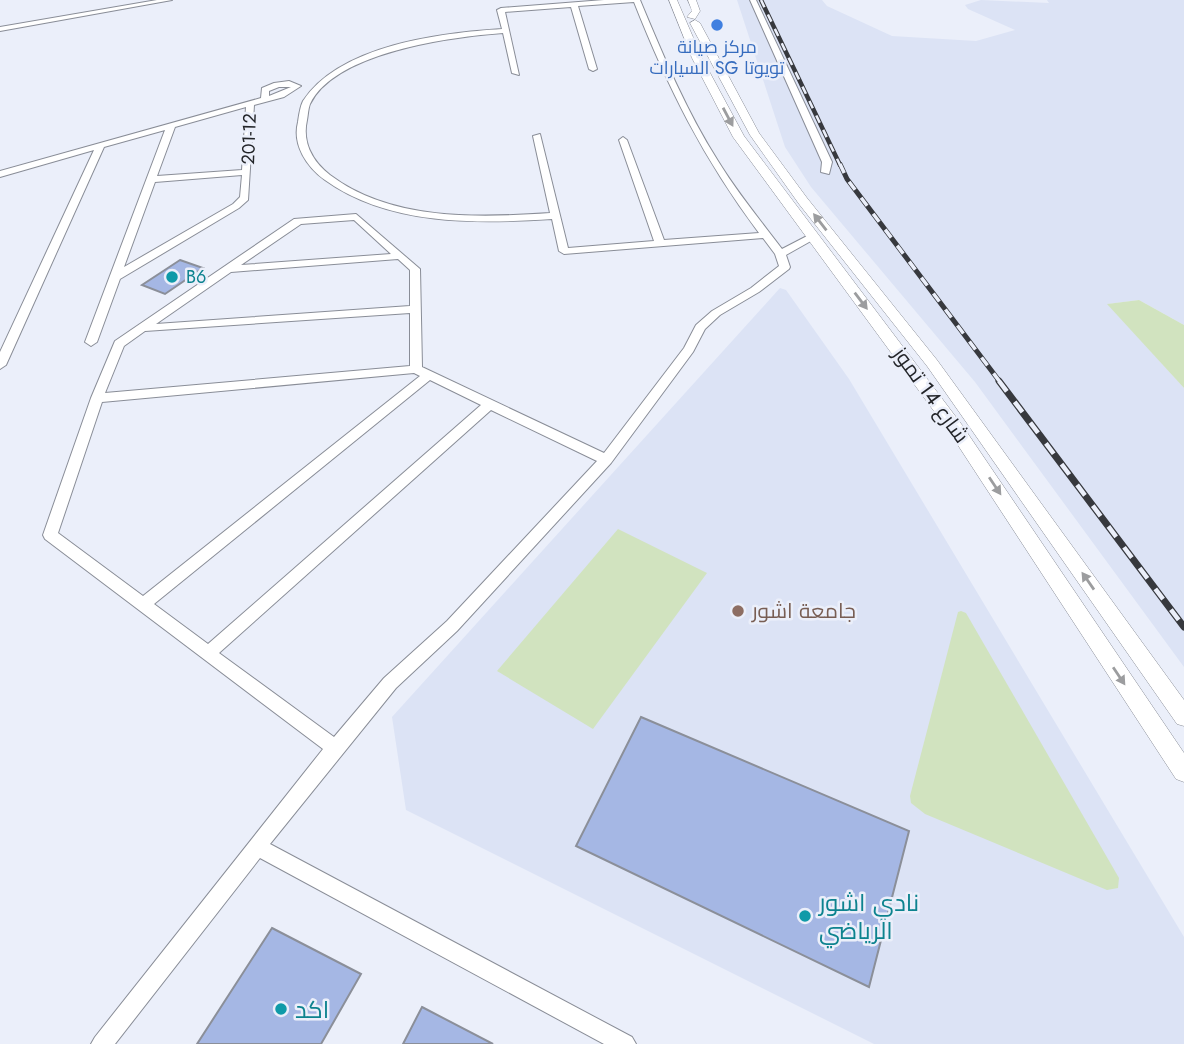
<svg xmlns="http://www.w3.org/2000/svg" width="1184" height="1044" font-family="Jost,Cairo,sans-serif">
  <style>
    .built { fill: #dce3f5 }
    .green { fill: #d1e3bf }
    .building { fill: #a5b7e4; stroke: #8b8f99; stroke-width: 2 }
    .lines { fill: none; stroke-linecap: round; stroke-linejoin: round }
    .minor-casing { stroke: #898d97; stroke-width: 2 }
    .major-casing { stroke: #898d97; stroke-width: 1 }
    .minor { fill: #fff; fill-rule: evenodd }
    .major { fill: #fff; fill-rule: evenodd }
    .rail-far2-casing { stroke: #37393e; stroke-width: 4.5 }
    .rail-far1-casing { stroke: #37393e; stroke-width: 5 }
    .rail-casing { stroke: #37393e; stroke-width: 7 }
    .rail-far2 { stroke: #ebeffa; stroke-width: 2.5; stroke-dasharray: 8; stroke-linecap: butt }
    .rail-far1 { stroke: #ebeffa; stroke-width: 3.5; stroke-dasharray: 10; stroke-linecap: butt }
    .rail { stroke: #ebeffa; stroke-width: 4.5; stroke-dasharray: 13; stroke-linecap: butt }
    .oneway { fill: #9c9d9f }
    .shop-dot { fill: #3f7fe0; stroke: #ebeffa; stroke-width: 2.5 }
    .culture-dot { fill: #0f9aa8; stroke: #ebeffa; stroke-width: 2.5 }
    .education-dot { fill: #8d6e63; stroke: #ebeffa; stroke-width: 2.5 }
    .labels { text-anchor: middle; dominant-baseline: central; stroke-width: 5; stroke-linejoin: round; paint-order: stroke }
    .far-shop-label { font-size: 18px; fill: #366cbe; stroke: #ebeffa }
    .far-street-label { font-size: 18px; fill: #232529; stroke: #ebeffa }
    .far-culture-label { font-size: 18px; fill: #0d838f; stroke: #ebeffa; text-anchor: start }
    .street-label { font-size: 21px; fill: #232529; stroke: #ebeffa }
    .education-label { font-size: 21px; fill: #785e54; stroke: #ebeffa; text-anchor: start }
    .near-culture-label { font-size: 24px; fill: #0d838f; stroke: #ebeffa; text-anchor: start }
  </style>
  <rect width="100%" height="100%" fill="#ebeffa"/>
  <g class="built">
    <path d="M737,0H822L827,6L892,36L976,41L1015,30L968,9L965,5L981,0L1049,3L1047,0H1184V325L1139,300L1108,304L1184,388V667L975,382L811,187L785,147Z"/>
    <path d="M780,288L786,290L849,379L1184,937V1044H874L406,810L392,717Z"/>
  </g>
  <g class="green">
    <path d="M1139,300L1184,325V388L1107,304Z"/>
    <path d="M618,529L707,573L593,729L497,671Z"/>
    <path d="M961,611L966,613L1119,878L1118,888L1107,890L925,814L911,803L910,796L958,612Z"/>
  </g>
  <g class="building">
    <path d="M180,260L203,268L165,294L142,285Z"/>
    <path d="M641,717L909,831L869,987L576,846Z"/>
    <path d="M272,928L361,974L321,1044H197Z"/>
    <path d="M422,1007L493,1044H403Z"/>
  </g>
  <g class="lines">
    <defs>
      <g id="minor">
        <path d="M157,0H172L0,31V27Z"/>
        <path d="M604,0H640C663,55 686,111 718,161C737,192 760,220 782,249L809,235L818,237L786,255L790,267L789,269L759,292L720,315L705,329L693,352L611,463L457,631L396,688L270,844L632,1037L636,1044H604L260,858L115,1044H91L95,1037L323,749L45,539L43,535L91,398L115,341L294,219L356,214L420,269L422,367L604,453L684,348L696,325L712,311L751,288L779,266L775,254L763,238L564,254L559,251L552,219C477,224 389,226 325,180C307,167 292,145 298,122C299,115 300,107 303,101C340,45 440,33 502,29L497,10L501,8ZM634,2C668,88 703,158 759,233L664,240L627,140L623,137L619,140L654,241L568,248L540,134L533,136L550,213C478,218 391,221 330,175C312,161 302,142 307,120C308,115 308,109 310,104C335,52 451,37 503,33L512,73L519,75L505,12L571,7L589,69L593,71L597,69L578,6ZM354,220L391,254L241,265L301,224ZM398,259L410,270V306L156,324L231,272ZM410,313V366L105,393L124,346L145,331ZM414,373L420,376L143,596L58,533L102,402ZM430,380L481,405L208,644L154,604ZM491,410L597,461L447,621L384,678L334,737L219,653Z"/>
        <path d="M750,0H756L832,162L829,174L821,172L822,162Z"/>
        <path d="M289,81L301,86L284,97L254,105L248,200L239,208L120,279L97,342L91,346L85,342L165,130L104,147L6,365L0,369V352L94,150L0,177V171L261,98L262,88L274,83ZM279,87H291L269,96V91ZM246,107L242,170L157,176L175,127ZM242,175L240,197L233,204L124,267L155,182Z"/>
      </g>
      <g id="major">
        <path d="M669,0H677L702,58L744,136L962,425L1184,753V782L1176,779L950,433L733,137L692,58Z"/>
        <path d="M688,0H696L700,11L695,19L687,17L692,11Z"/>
        <path d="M695,20L700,23L759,133L807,198L937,360L1184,700V726L1177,724L927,366L799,204L750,135L690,23Z"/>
      </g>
    </defs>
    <use href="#minor" class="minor-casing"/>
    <use href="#major" class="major-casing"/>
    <use href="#minor" class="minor"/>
    <use href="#major" class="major"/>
    <defs>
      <path id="rail-far2" d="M761,0L840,165"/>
      <path id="rail-far1" d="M840,164L847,179L1000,382"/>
      <path id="rail" d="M999,381L1184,627"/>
    </defs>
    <use href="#rail-far2" class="rail-far2-casing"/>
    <use href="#rail-far1" class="rail-far1-casing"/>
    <use href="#rail" class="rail-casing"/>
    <use href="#rail-far2" class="rail-far2"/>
    <use href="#rail-far1" class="rail-far1"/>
    <use href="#rail" class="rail"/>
  </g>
  <defs><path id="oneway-solid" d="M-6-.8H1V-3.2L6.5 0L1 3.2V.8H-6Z" transform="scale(1.75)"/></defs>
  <g class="oneway">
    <use href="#oneway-solid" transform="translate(728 117) rotate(62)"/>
    <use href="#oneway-solid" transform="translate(820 222) rotate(-128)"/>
    <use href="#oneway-solid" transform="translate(861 301) rotate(53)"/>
    <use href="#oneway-solid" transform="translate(995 486) rotate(56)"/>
    <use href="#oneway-solid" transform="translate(1088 581) rotate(-125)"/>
    <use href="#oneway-solid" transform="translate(1119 676) rotate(56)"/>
  </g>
  <circle class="shop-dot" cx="717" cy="25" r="7"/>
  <g class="culture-dot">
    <circle cx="172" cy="277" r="7"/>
    <circle cx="805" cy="916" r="7"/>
    <circle cx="281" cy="1009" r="7"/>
  </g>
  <circle class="education-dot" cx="738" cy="611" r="7"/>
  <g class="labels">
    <g class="far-shop-label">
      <text x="717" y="47">مركز صيانة<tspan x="717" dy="21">السيارات SG تويوتا</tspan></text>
    </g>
    <g class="far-street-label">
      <text transform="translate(249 139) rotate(-88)">201-12</text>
    </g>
    <g class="far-culture-label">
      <text x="186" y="277">B6</text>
    </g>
    <g class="street-label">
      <text transform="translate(931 395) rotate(54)">شارع 14 تموز</text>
    </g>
    <g class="education-label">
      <text x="752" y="611">جامعة اشور</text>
    </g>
    <g class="near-culture-label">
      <text x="819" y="902">نادي اشور<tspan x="819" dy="28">الرياضي</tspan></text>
      <text x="295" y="1009">اكد</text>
    </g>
  </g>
</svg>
